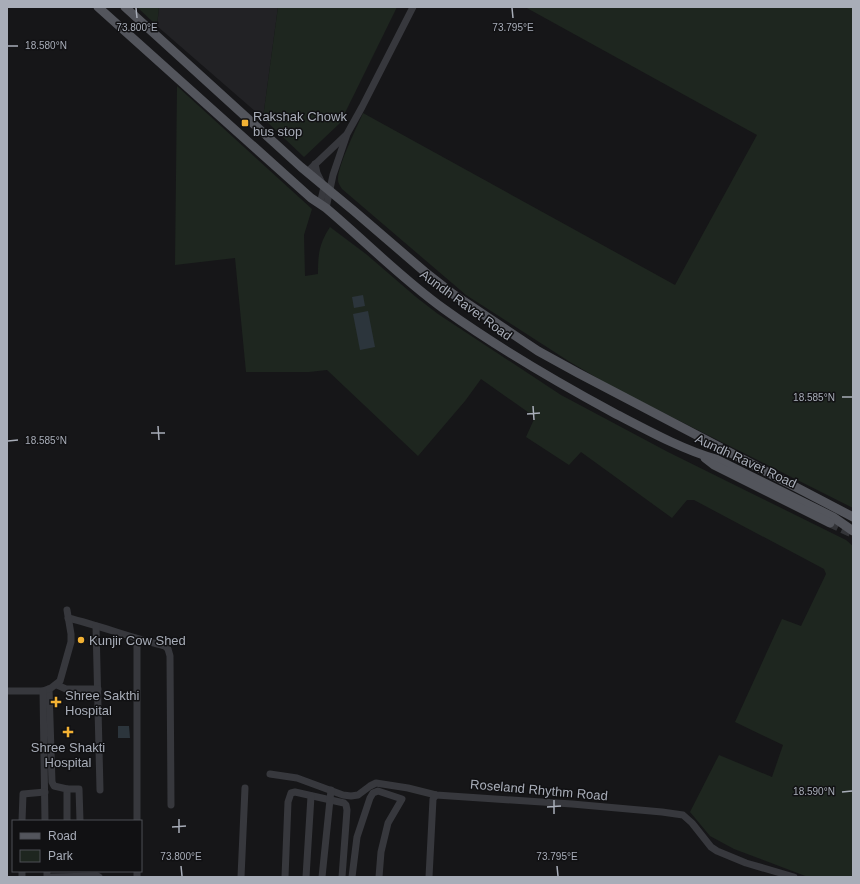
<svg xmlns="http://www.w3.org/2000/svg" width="860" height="884" font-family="Arial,sans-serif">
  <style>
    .built { fill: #222225 }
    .green { fill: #1e261f }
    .water { fill: #2c353c }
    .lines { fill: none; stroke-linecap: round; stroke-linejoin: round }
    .major-tunnel { stroke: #333438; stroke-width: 9; stroke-dasharray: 9 4.5; stroke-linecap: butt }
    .minor { stroke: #37383d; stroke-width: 7 }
    .major { stroke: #53555c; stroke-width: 9 }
    .ticks { fill: none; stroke: #a8adb8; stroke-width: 1.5 }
    .poi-dot { fill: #f2b134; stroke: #111113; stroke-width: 1.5 }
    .labels { text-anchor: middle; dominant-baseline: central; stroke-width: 3; stroke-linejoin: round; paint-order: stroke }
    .poi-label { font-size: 13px; fill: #a8adb8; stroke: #111113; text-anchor: start }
    .street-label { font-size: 13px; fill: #a8adb8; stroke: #111113 }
    .ticks-label { font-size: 10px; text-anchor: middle; fill: #a8adb8; stroke: #111113; stroke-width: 3; stroke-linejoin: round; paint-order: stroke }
  </style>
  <rect width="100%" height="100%" fill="#161618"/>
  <path class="built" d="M159,7H278L263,118L157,26Z"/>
  <g class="green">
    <path d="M137,7H159L157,26Z"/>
    <path d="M278,7H397L340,123L304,157L263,118Z"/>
    <path d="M525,7H853V508L616,389L570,362L466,295L342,189C340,186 338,183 338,180C337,167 357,127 363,113L675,285L757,135Z"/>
    <path d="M177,86L312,209L304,235L305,276L318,274C318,254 319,244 330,227L366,254L416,297L438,314L561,395L668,452L846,540L853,546V877H808L734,849L710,836L690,812L719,755L772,777L783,745L735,722L782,619L801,626L826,574L824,569L694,500H687L672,518L581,452L569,465L526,437L535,417L481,379L465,401L418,456L327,370L309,372H246L235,258L175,265Z"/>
  </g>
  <g class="water">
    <path d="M363,295L365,306L354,308L352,297Z"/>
    <path d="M368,311L375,347L360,350L353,314Z"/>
    <path d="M118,726H129L130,738H118Z"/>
  </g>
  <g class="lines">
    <path class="major-tunnel" d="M830,523L852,533"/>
    <g class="minor">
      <path d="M315,164L317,173L324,187L320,204"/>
      <path d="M307,172L345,136"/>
      <path d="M326,208L333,175L347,134L362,107L413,7"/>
      <path d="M68,618C101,626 132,638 165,646L168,649L170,656L171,805"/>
      <path d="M96,626L100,790"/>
      <path d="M137,640V821"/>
      <path d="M57,685L66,689H98"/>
      <path d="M49,689L52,782L54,786L67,789V821"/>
      <path d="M7,691H43L51,688L60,681L71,642V634L67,610"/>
      <path d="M43,691L45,821"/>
      <path d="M270,774L297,778L343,795L351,796L358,795L370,786L376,783L408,788L436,795L572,804L662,812L683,815L692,823L711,847L717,851L746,863L794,877"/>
      <path d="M67,789H79L80,821"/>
      <path d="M22,821L23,794L45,792"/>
      <path d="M47,871V877"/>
      <path d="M137,871V877"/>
      <path d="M22,877V871"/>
      <path d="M52,877L97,876L99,877"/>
      <path d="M241,877L245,788"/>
      <path d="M285,877L288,802L291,793L295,792L344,803L346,805L347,810L342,877"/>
      <path d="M306,877L311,796"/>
      <path d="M322,877L331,790"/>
      <path d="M352,877L357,837L370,798L373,793L378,791L402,799L388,823L381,852L379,877"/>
      <path d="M429,877L433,799L436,795"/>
    </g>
    <g class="major">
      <path d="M98,7L311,198L326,208C365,241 402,279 444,309C498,348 555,381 614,413C645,429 683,450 716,459L833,517L853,531"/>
      <path d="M125,7L301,167L354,211L425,272L453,294L538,351L578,373L853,517"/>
      <path d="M705,458L714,465L830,523"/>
    </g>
  </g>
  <path class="ticks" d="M136,8L137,18M512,8L513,18M8,46H18M842,397H852M533,406L534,420M527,414L540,413M158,426L159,440M151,433H165M8,441L18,440M842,792L852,791M554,800V814M547,807L561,806M179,819V833M172,827L186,826M181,866L182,876M557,866L558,876"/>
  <g class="poi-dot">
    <rect x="241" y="119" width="8" height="8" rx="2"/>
    <circle cx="81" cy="640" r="4"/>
    <path d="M54 696h4v4h4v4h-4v4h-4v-4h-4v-4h4z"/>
    <path d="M66 726h4v4h4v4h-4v4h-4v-4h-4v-4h4z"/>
  </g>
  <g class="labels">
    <g class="poi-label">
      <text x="253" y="116">Rakshak Chowk<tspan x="253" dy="15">bus stop</tspan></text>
      <text x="89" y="640">Kunjir Cow Shed</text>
      <text x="65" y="695">Shree Sakthi<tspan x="65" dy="15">Hospital</tspan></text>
      <text x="68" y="747" text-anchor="middle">Shree Shakti<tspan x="68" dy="15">Hospital</tspan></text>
    </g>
    <g class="street-label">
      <text transform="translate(466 305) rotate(36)">Aundh Ravet Road</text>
      <text transform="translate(746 461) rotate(25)">Aundh Ravet Road</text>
      <text transform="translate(539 790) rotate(5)">Roseland Rhythm Road</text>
    </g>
  </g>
  <g class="ticks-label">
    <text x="137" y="31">73.800°E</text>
    <text x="513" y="31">73.795°E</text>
    <text x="46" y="49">18.580°N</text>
    <text x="814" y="401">18.585°N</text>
    <text x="46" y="444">18.585°N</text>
    <text x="814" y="795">18.590°N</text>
    <text x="181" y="860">73.800°E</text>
    <text x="557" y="860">73.795°E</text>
  </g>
  <rect width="860" height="884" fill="none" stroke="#a8adb8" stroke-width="16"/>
  <rect x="12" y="820" width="130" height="52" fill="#111113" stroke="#4d4f55"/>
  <rect x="20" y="833" width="20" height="6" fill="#53555c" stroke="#4d4f55"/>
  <text x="48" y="840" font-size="12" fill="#a8adb8">Road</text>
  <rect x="20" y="850" width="20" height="12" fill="#1e261f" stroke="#4d4f55"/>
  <text x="48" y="860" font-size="12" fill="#a8adb8">Park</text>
</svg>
